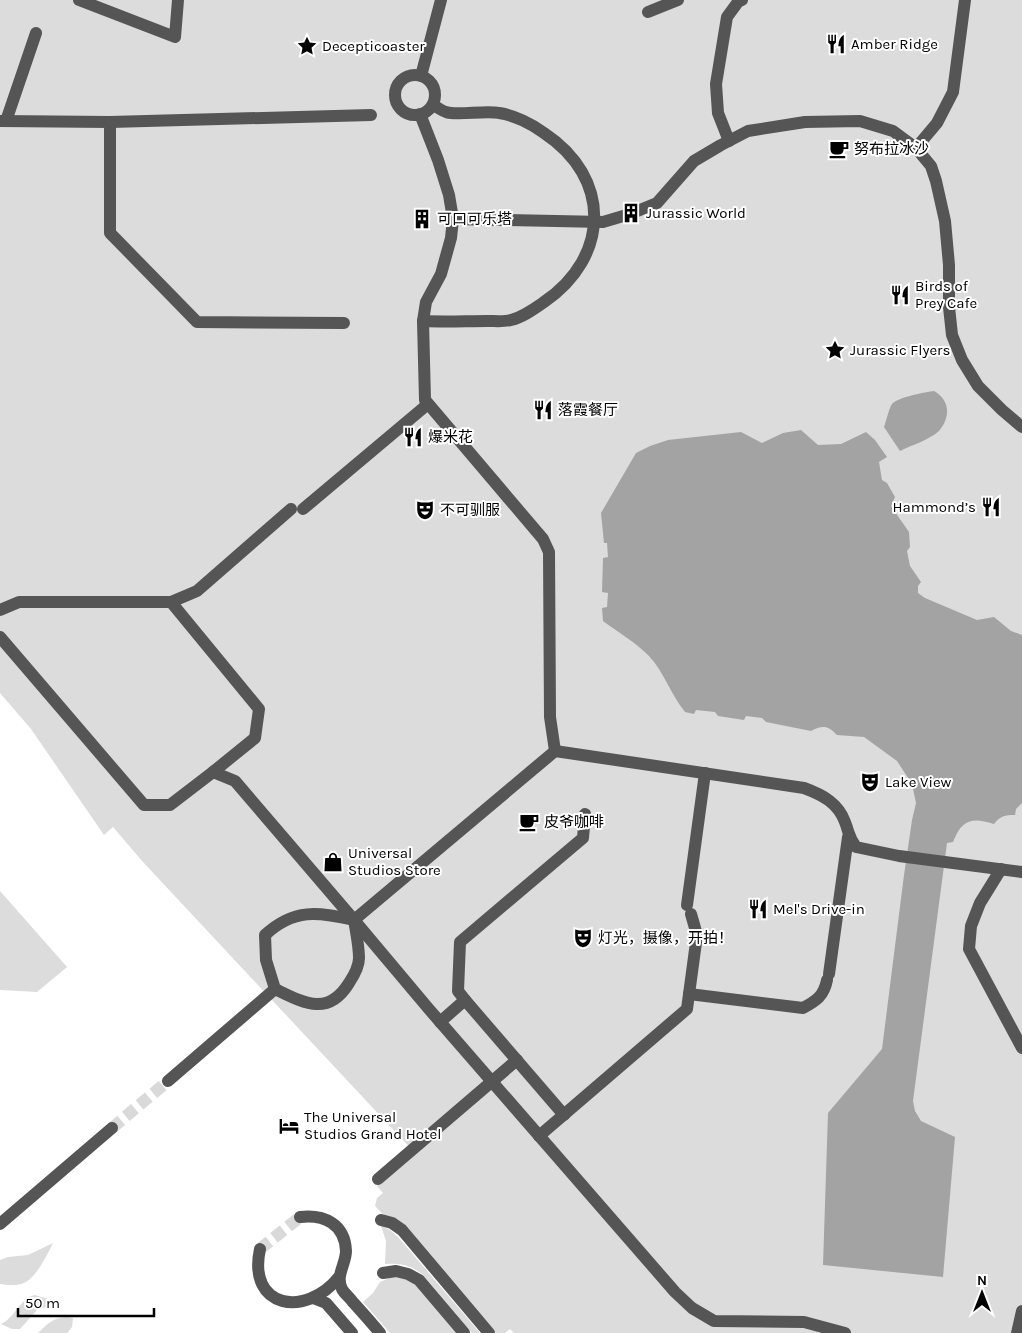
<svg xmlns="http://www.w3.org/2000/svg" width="1022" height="1333" font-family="Karla,'Noto Sans SC',sans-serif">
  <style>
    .green { fill: #dcdcdc }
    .water { fill: #a3a3a3 }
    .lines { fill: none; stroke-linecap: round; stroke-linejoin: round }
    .minor-tunnel { stroke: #d9d9d9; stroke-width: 12; stroke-dasharray: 12 6; stroke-linecap: butt }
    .minor { stroke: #555; stroke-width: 12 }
    .labels { text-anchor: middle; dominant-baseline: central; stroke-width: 4; stroke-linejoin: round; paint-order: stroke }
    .poi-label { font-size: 15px; fill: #000; stroke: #fff; text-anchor: start }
  </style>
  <rect width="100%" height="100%" fill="#fff"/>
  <g class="green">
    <path d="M0,0H1022V1333H514L510,1329L505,1333H496L408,1231C397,1223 383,1216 375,1206L377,1198L383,1193L377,1186L415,1153L143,862L113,827L104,835L31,729L0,693Z"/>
    <path d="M0,891L67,967L37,992L0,990Z"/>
    <path d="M381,1226L390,1230L399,1238L480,1333H472L423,1275C411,1265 400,1263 385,1264L386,1241Z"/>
    <path d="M53,1243C47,1255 36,1278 24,1283C18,1286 7,1285 0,1284V1260L8,1257L28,1255Z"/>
    <path d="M394,1276L415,1282L458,1333H390L363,1302L373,1293L380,1282Z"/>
    <path d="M35,1295L55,1301L51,1305L37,1310L20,1329H12L1,1324C15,1318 20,1298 35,1295Z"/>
    <path d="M67,1317L73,1318L72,1327L67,1333H38C48,1323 53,1318 67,1317Z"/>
  </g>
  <g class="water">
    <path d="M934,391C950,400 951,417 939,431C929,440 912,445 900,451L884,427C886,422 889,408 892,404C898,397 926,392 934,391Z"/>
    <path d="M801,430L818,445L841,444L866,432L875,440L887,457L879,462L882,480L887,483L895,497L891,506L909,532L910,547L907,551L910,566L921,582L918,586V593L925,598L977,620L994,617L1011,631L1022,635V803L1016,809L1015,815C1005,815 1000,816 994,824C972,817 962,819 953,842L947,843L913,1101L915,1111L921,1121L955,1137L943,1277L823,1265L828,1113L882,1049L904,875L912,820L916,803L912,784L897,761L864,737L837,735C828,725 822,725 811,731L766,722L762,718L746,716L744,720L718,716L715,712L696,710L694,714L685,712C671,695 664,672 649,656C636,643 618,632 603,621L602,608L607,607L608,593L602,592L603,558L608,557L607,543H604L601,513L636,453L650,446L668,440L741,432L762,443L783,433Z"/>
  </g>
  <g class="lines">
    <g class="minor-tunnel">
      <path d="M112,1128L168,1081"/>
      <path d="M260,1249L300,1217"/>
    </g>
    <g class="minor">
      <path d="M79,0L175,37L178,0"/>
      <path d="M648,12L678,0"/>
      <circle cx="415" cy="95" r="20"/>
      <path d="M421,76L441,0"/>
      <path d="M0,121L110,122V233L197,322L344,323"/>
      <path d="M6,121L36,33"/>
      <path d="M110,122L371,115"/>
      <path d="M729,141L718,113L716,84L727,17L738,2L742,0"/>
      <path d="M916,148L937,123L953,92L965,0"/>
      <path d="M453,219L603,222L630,214L657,203L694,161L721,145L748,131L805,122L860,121L893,131L916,148L931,166L936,181L945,221L949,265V307L952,335L962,360L978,386L1002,410L1022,427"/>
      <path d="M423,321C445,322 466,321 488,321C495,321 504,322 511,320C523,317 534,309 544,302C610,257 612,178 544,133C532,124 514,115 499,113C485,110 457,116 446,112C442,111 437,107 433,105"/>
      <path d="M303,509L428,404"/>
      <path d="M171,602L197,591L291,509"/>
      <path d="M0,610L19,602H171L259,709L255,738L213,772"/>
      <path d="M0,637L144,805H170L213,772L235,781L354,920L428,1008L675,1292L692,1308L714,1321L804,1322L845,1333"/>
      <path d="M555,751L804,788C823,795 838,803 845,822C850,835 848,836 856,847L899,856L1022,872"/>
      <path d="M1001,869L980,903L971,926L969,949L1022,1048"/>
      <path d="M687,905L705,773"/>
      <path d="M354,920L555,751L550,717L549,552L543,539L425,400L423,321L426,302L441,274L451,238L453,219L449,195L438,160L420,114"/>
      <path d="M829,974L848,837"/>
      <path d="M689,994L803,1008C816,1001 824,996 827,980"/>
      <path d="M465,1000L458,991L460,942L583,838L585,814"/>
      <path d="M440,1022L465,1000L564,1115"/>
      <path d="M168,1081L275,989C304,1003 328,1017 349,983C353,977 359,966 359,958C359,946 356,932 354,920C318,912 294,908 265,935L266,960L275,989"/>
      <path d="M539,1136L687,1009L697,935L691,914"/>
      <path d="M378,1179L517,1060"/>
      <path d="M300,1217C324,1214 345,1224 346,1251C346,1264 335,1276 342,1289C344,1293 349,1297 352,1301C361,1311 371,1322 380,1333"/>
      <path d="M381,1220L392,1223L402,1230L489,1333"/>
      <path d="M0,1224L112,1128"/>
      <path d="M260,1249C247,1309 306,1318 339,1277"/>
      <path d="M383,1273L396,1271L408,1274L419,1280L464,1333"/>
      <path d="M313,1298L326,1303L352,1333"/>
      <path d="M1017,1333L1022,1311"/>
    </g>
  </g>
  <defs>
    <symbol id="restaurant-bare" viewBox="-9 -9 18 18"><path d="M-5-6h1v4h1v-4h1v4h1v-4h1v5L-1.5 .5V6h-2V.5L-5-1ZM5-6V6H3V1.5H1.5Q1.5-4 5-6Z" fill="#000" stroke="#fff" stroke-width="2.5" paint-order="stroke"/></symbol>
    <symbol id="sight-bare" viewBox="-9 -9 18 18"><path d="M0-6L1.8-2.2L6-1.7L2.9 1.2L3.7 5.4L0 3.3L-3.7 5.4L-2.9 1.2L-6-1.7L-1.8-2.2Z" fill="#000" stroke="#fff" stroke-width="2.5" paint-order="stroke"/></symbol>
    <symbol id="cafe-bare" viewBox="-9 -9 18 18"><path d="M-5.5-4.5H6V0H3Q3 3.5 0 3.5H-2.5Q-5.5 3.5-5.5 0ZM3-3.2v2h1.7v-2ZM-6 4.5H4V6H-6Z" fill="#000" stroke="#fff" stroke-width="2.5" paint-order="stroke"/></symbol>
    <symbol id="building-bare" viewBox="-9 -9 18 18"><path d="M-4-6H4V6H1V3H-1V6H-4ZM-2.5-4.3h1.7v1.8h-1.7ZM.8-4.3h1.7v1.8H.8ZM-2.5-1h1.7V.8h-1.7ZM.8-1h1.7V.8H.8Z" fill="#000" stroke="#fff" stroke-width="2.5" paint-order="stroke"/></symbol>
    <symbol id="theatre-bare" viewBox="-9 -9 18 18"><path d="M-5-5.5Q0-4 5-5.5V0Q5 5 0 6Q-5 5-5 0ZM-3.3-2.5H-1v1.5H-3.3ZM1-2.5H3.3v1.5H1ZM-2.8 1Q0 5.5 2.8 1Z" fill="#000" stroke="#fff" stroke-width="2.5" paint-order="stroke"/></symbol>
    <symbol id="shop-bare" viewBox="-9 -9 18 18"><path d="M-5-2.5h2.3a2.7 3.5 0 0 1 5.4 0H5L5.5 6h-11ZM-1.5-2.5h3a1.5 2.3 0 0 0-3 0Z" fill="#000" stroke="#fff" stroke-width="2.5" paint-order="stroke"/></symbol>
    <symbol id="hotel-bare" viewBox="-9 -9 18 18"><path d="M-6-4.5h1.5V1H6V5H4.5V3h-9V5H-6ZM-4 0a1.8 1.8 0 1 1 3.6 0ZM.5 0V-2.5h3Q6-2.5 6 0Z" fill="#000" stroke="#fff" stroke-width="2.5" paint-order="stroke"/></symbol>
  </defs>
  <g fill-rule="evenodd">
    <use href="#restaurant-bare" x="822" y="30" width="28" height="28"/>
    <use href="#sight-bare" x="293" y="32" width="28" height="28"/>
    <use href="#cafe-bare" x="825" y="135" width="28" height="28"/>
    <use href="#building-bare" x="617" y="199" width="28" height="28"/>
    <use href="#building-bare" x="408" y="205" width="28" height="28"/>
    <use href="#restaurant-bare" x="886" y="281" width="28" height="28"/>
    <use href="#sight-bare" x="821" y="336" width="28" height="28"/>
    <use href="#restaurant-bare" x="529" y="396" width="28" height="28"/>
    <use href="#restaurant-bare" x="399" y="423" width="28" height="28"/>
    <use href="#restaurant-bare" x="977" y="493" width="28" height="28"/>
    <use href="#theatre-bare" x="411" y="496" width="28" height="28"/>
    <use href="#theatre-bare" x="856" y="768" width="28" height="28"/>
    <use href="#cafe-bare" x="515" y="808" width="28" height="28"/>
    <use href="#shop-bare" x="319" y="848" width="28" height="28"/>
    <use href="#restaurant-bare" x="744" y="895" width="28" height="28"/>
    <use href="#theatre-bare" x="569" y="924" width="28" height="28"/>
    <use href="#hotel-bare" x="275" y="1112" width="28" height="28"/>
  </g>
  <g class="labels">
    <g class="poi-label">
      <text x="851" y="44">Amber Ridge</text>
      <text x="322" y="46">Decepticoaster</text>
      <text x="854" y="149">努布拉冰沙</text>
      <text x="646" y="213">Jurassic World</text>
      <text x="437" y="219">可口可乐塔</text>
      <text x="915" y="286">Birds of<tspan x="915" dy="17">Prey Cafe</tspan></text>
      <text x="850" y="350">Jurassic Flyers</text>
      <text x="558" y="410">落霞餐厅</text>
      <text x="428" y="437">爆米花</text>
      <text x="976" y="507" text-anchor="end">Hammond’s</text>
      <text x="440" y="510">不可驯服</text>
      <text x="885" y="782">Lake View</text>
      <text x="544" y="822">皮爷咖啡</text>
      <text x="348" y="853">Universal<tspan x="348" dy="17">Studios Store</tspan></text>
      <text x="773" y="909">Mel's Drive-in</text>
      <text x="598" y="938">灯光，摄像，开拍！</text>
      <text x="304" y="1117">The Universal<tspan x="304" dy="17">Studios Grand Hotel</tspan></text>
    </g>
  </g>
  <g transform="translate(982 1293)" stroke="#ffffff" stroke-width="4" paint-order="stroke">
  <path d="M0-4L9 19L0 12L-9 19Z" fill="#000000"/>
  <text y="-8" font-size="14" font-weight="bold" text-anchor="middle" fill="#000000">N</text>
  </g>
  <path d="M18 1308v8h136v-8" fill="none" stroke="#000000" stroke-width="2.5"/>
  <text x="25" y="1308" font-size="15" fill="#000000" stroke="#ffffff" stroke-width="4" paint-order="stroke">50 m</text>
</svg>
